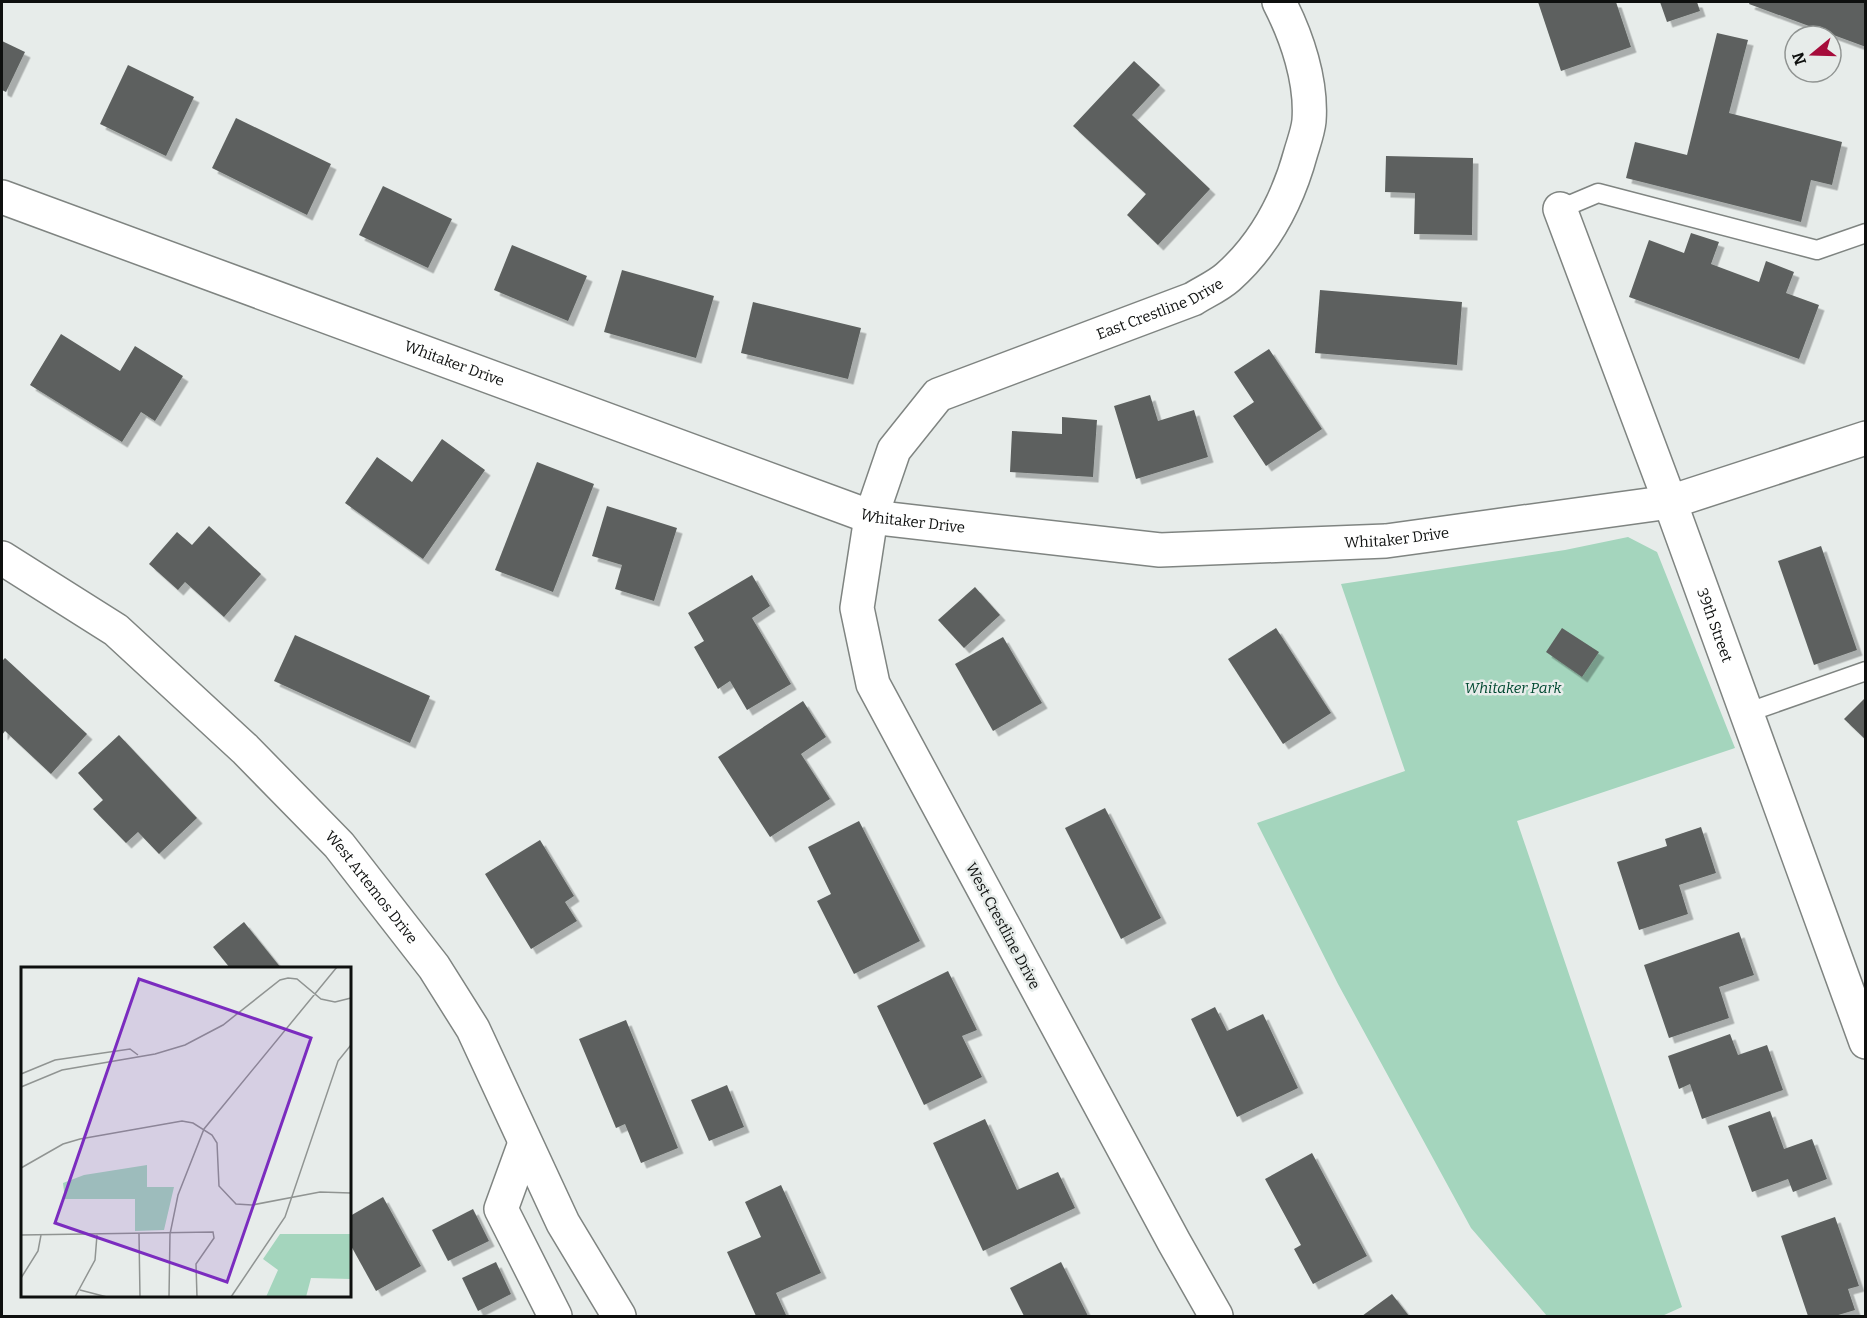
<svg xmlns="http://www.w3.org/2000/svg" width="1867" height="1318" font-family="Bitter,serif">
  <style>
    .green { fill: #a4d5bd }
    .building { fill: #5d615f; filter: url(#shadow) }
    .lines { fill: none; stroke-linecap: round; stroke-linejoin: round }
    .service-casing { stroke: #7f8481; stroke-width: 21 }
    .minor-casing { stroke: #7f8481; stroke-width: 36 }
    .tertiary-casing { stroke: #7f8481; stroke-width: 36 }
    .service { stroke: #fff; stroke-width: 18 }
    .minor { stroke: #fff; stroke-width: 33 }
    .tertiary { stroke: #fff; stroke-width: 33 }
    .labels { text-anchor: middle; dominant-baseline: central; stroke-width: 5; stroke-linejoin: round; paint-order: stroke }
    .street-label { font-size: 15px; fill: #0e100f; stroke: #e7ecea }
    .park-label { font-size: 15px; font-style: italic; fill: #004931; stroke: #e7ecea }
    .inset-road { fill: none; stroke: #909492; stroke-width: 1.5 }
    .view { fill: #7b2cbf; fill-opacity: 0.15; stroke: #7b2cbf; stroke-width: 3 }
    .inset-edge { fill: none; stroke: #0e100f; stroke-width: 3 }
  </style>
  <defs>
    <filter id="shadow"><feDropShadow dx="5.5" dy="5.5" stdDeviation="0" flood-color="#0004"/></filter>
  </defs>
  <rect width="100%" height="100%" fill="#e7ecea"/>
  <path class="green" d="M1628,537L1657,552L1735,748L1517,821L1682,1307L1662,1316H1547L1471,1228L1338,984L1257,823L1405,771L1341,584L1565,550Z"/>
  <g class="building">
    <path d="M1538,2H1616L1631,47L1561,71Z"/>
    <path d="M1660,2H1697L1700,11L1667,22Z"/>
    <path d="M1750,2H1866V47L1749,4Z"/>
    <path d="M1717,33L1748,40L1729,113L1842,142L1832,185L1811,180L1801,222L1626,178L1635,142L1687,155Z"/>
    <path d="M2,41L25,52L6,92L2,90Z"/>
    <path d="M1134,61L1160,85L1132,115L1210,189L1158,245L1127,215L1146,194L1073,126Z"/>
    <path d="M128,65L194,97L166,156L100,124Z"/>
    <path d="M236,118L331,164L307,215L212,168Z"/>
    <path d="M1386,156L1473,158L1472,235L1414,234L1415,193L1385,192Z"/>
    <path d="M383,186L452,219L428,268L359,235Z"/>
    <path d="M1691,233L1719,242L1711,264L1759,282L1766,261L1794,272L1786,293L1819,305L1799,359L1629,297L1649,240L1684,253Z"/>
    <path d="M512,245L587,276L568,321L494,290Z"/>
    <path d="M622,270L714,296L696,358L604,332Z"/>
    <path d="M1320,290L1462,302L1457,365L1315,353Z"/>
    <path d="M753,302L861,328L848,379L741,353Z"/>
    <path d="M61,334L120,371L135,346L183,376L155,421L141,412L122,442L30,385Z"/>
    <path d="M1269,349L1322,429L1266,466L1233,416L1254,402L1234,372Z"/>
    <path d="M1150,395L1158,421L1194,410L1208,457L1136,479L1114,406Z"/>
    <path d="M1062,417L1097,420L1093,477L1010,472L1012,431L1062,434Z"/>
    <path d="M442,439L485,470L423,559L345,503L377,457L412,482Z"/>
    <path d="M537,462L594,484L553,592L495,570Z"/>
    <path d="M607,506L677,528L654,601L615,589L622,565L592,556Z"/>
    <path d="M209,526L261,574L224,617L185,582L178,590L149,564L177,532L192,545Z"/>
    <path d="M1821,546L1857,650L1814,665L1778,561Z"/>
    <path d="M752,575L770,606L752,618L791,684L747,710L730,681L718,689L694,647L704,641L688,613Z"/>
    <path d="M975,587L1000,615L964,648L938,620Z"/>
    <path d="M1276,628L1331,713L1283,744L1228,659Z"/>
    <path d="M1562,628L1599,652L1582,677L1546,652Z"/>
    <path d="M295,635L430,696L410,743L274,681Z"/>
    <path d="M1003,637L1042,703L993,731L955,664Z"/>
    <path d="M5,658L87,734L51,774L5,731L2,735V661Z"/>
    <path d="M1866,697V740L1844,719Z"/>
    <path d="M803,701L826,737L801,754L830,799L770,837L718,757Z"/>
    <path d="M119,735L197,818L159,854L138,832L126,843L93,809L103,800L78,773Z"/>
    <path d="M1105,808L1161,918L1121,939L1065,828Z"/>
    <path d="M859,821L920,941L854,974L817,901L831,894L808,847Z"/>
    <path d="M1701,827L1716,873L1679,885L1688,914L1639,930L1617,862L1667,846L1665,839Z"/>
    <path d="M540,840L574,896L565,902L577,921L531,949L485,874Z"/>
    <path d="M244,922L281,968H230L213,947Z"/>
    <path d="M1739,932L1754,975L1719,987L1729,1018L1669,1038L1644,965Z"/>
    <path d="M948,971L977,1030L962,1036L982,1077L924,1105L877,1006Z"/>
    <path d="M1215,1007L1227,1031L1263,1014L1298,1088L1237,1117L1191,1019Z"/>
    <path d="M626,1020L678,1148L641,1163L625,1124L616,1128L579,1039Z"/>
    <path d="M1730,1034L1738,1055L1767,1045L1783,1090L1702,1119L1690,1084L1679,1089L1668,1056Z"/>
    <path d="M727,1085L744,1127L709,1141L691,1100Z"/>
    <path d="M1770,1111L1784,1149L1812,1139L1827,1179L1793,1192L1788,1179L1752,1192L1728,1126Z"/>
    <path d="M985,1119L1017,1190L1058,1172L1075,1208L983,1251L933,1143Z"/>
    <path d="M1312,1153L1367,1256L1313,1284L1294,1249L1301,1245L1265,1179Z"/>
    <path d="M781,1185L821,1273L776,1293L786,1315L756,1316L727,1252L761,1237L745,1202Z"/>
    <path d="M383,1197L421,1266L376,1291L350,1244V1216Z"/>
    <path d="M473,1209L489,1241L448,1261L432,1230Z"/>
    <path d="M1835,1217L1859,1286L1848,1289L1855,1310L1835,1316H1808L1781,1236Z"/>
    <path d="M496,1262L511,1294L478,1311L462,1278Z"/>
    <path d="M1061,1262L1088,1316H1024L1010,1288Z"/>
    <path d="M1392,1294L1409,1316H1362Z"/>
  </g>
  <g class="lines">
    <defs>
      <g id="service">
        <path d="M1560,209L1598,193L1817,250L1866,233"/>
        <path d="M1746,713L1866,671"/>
      </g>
      <g id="minor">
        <path id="s1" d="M1560,209L1670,502L1866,1042"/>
        <path id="s2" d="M2,558L116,630L245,749L339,845L434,967L473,1029L563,1223L619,1316"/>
        <path d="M525,1143L501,1209L555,1316"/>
        <path id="s3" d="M1216,1316L1174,1242L873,684L857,608L871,517L894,450L938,395L1193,299C1204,292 1218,286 1228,277C1266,243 1288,200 1301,152C1304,142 1308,131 1309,121C1312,81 1297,37 1279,2"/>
      </g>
      <g id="tertiary">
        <path id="s4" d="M2,197L871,517L1160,550L1386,541L1670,502L1866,438"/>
      </g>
    </defs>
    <use href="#service" class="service-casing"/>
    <use href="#minor" class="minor-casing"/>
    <use href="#tertiary" class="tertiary-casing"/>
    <use href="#service" class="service"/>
    <use href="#minor" class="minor"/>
    <use href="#tertiary" class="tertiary"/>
  </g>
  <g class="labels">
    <g class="street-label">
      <text stroke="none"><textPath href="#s3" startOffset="1268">East Crestline Drive</textPath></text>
      <text stroke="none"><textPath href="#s4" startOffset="482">Whitaker Drive</textPath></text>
      <text stroke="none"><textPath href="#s4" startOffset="968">Whitaker Drive</textPath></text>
      <text stroke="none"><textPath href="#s4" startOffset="1454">Whitaker Drive</textPath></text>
      <text stroke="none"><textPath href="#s1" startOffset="444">39th Street</textPath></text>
      <text stroke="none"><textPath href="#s2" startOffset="498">West Artemos Drive</textPath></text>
      <text transform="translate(1003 926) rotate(62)">West Crestline Drive</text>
    </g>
    <g class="park-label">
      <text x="1513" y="688">Whitaker Park</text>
    </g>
  </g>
  <g transform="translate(21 967)">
    <rect width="330" height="330" fill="#e7ecea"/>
    <path d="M126,198V220H153L143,263L114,264V232H44L42,216L63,208ZM259,267H330V312L290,311L285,330H245L257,303L242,292Z" fill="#a4d5bd"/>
    <path class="inset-road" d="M0,107L34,93L109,82L117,88M0,120L41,103L134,87L164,78L202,58L259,13L267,11L276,12L300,32L314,35L330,31M0,201L42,177L59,172L161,154L172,156L191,168L196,176L198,219L215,237L231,238L299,225L330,226M118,267L119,330M0,268L192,265L193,271L175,297L176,330M0,311L17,284L20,268M59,323L86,330M54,330L74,293L76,268M148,330L149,267L157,228L183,162L316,0M210,330L264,250L317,94L330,78"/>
    <path class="view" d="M118,12L290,71L206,315L34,256Z"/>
    <rect width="330" height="330" class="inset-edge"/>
  </g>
  <rect width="1867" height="1318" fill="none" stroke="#0e100f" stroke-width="6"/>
  <g transform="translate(1813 54) rotate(251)"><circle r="28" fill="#e7ecea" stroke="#909492" stroke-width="1.5"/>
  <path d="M0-4.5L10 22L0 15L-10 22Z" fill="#a60c3b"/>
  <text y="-9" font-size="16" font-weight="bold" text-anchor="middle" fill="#0e100f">N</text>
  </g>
</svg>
